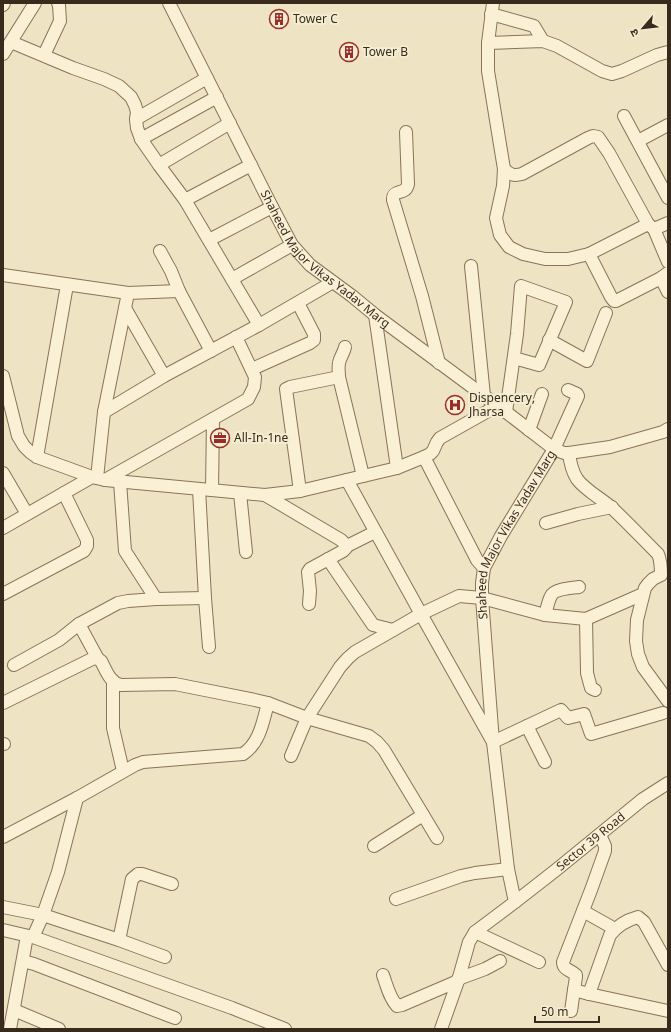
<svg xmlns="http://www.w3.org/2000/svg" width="671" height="1032" font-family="Georgia,'Noto Sans Devanagari',serif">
	<rect width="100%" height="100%" fill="#eee3c2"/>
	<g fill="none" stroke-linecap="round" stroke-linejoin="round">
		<defs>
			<g id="minor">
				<path id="s1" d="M169 3 272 207 292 245 310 265 352 296 375 315 506 412 554 449 564 453H569L610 447 663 432 668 429"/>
				<polyline points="493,3 488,43 488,71 504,169 503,186 496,218 500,235 509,247 523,254 545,259 568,259 589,254 648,224"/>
				<polyline points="3,5 4,3"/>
				<polyline points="491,14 534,26 543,41"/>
				<polyline points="11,42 73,68 104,79 119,86 131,97 135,105 137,112 136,119 137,128 141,139 159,165 185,200 259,325"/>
				<polyline points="488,43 543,41 557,46 602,71 612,74 622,71 657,55 668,52"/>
				<polyline points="3,54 35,3"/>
				<polyline points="44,55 60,21 59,5 58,3"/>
				<polyline points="624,116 668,198"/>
				<polyline points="136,119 207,78"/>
				<path d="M406 132 408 184C406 196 392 188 393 200L422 296 439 363"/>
				<polyline points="141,139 217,97"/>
				<polyline points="638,141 668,125"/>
				<polyline points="159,165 230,123"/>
				<path d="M504 169C510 175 514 176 522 174L588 138 593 136 598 137 609 153 648 224 654 229 668 262"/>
				<polyline points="185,200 251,165"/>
				<polyline points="654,229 668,223"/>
				<polyline points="209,240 272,207"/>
				<polyline points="160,251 171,271 179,291 211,351"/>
				<polyline points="589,254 611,297 614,301 616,301 661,278 668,273"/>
				<polyline points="471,266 484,396"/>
				<polyline points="3,275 128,293 179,291"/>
				<polyline points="661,278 668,292"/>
				<polyline points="232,279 292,245"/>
				<polyline points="125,308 164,376"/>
				<polyline points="375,315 397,468"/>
				<polyline points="549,340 587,361 606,313"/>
				<path d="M345 347C344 353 340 357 339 363 338 368 339 373 339 377L363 476"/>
				<polyline points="252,369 310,343 314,340 314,334 298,303"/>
				<polyline points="3,376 18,436 24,446 30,452 37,457 92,477 105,480 265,495 300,491 397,468 424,457 430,454 433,451 437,442 440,438 497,406"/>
				<polyline points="104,412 164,376 259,325 333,282"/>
				<polyline points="506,412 517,334 521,286 566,302 539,365 514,358"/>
				<polyline points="529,430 542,394"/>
				<path d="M569 453C570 462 572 471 577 479 586 491 601 498 612 508 628 523 643 539 658 554 661 561 661 568 661 575L653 579 648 584 645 588 637 620 636 641 638 654 643 667 668 701"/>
				<polyline points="37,457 67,285"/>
				<polyline points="424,457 477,560 484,568"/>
				<polyline points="3,473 27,514"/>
				<polyline points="97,478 104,412 128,293"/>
				<polyline points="105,480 248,399 254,387 255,377 236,337"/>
				<polyline points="347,480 421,614 493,742 561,710 568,718 584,714 591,734 663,713"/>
				<polyline points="120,482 125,551 156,599"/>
				<polyline points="199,489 205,598 209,647"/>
				<polyline points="212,490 213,419"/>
				<polyline points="300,491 286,389 290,387 339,377"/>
				<polyline points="240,493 246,552"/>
				<polyline points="265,495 341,540 345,544 346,548 343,551 310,569 308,572 310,591 309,604"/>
				<polyline points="546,523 578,514 612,507"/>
				<polyline points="3,528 92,477"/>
				<polyline points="345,547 375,532"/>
				<polyline points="328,559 373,625 393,630"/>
				<polyline points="3,594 84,551 87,546 87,540 64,493"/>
				<path d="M545 615C547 609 548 601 551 596 554 589 571 588 579 587"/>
				<polyline points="586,619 587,673 591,688 595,690"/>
				<polyline points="79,624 118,603 128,601 156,599 205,598"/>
				<polyline points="14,665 59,640 79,624 98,659"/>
				<polyline points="113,682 113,728 123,771"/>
				<path d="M3 703 94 658 98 659 101 661C106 670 110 683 121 685L175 684 255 700 268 703 307 718 369 736 377 742 384 750 437 838"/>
				<polyline points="527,726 545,762"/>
				<polyline points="3,744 4,744"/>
				<polyline points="291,756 307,718 340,667 348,658 355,652 421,614 459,596 482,598 545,615 586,619 643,594"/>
				<path d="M3 837 77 798 135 765 143 762 243 754C260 743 263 721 268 703"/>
				<polyline points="374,846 423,815"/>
				<polyline points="396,899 461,876 475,873 508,869"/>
				<path id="s2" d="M515 902 508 869 493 742 482 598V583L484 568 501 536 554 449 578 396 577 394 568 390"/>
				<polyline points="3,907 43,915 119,940 165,957"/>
				<polyline points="583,911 615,929"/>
				<polyline points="3,930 33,937 232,1008 285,1029"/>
				<polyline points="475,932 539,962"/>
				<polyline points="33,937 43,915 58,872 77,798"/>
				<polyline points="119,940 132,879 138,874 142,874 172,884"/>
				<polyline points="23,961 34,964 175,1018"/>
				<path d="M383 975C387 986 389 997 397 1006L402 1005 458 981"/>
				<polyline points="458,979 485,969 500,961"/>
				<path d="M574 990 576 977V975C571 970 563 970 563 962L591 890 605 851V846L600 835"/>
				<path d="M589 994 610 935C617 926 627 920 638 917L644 922 668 965"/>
				<polyline points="14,1010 59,1029"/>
				<polyline points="571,1011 574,990 589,994 668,1011"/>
				<polyline points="10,1029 27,936"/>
				<path id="s3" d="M441 1029 458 981 469 942 475 932 515 902 556 870 643 799 668 783"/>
			</g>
		</defs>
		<use href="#minor" stroke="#887459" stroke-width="14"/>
		<use href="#minor" stroke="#f9f0d6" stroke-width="12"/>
	</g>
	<defs>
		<symbol id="building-ring" viewBox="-11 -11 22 22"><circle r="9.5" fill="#f5edd2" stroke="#972e29" stroke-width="1.5"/><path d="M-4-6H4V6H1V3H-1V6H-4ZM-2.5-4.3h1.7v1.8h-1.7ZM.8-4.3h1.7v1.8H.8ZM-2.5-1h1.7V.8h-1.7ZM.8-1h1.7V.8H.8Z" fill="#972e29"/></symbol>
		<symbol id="hospital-ring" viewBox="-11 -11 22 22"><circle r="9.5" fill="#f5edd2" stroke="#972e29" stroke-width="1.5"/><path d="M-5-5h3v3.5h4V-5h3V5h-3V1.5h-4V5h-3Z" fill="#972e29"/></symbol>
		<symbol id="office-ring" viewBox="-11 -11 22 22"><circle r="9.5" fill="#f5edd2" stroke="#972e29" stroke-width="1.5"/><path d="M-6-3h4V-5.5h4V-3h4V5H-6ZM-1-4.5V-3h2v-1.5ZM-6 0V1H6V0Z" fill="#972e29"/></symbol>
	</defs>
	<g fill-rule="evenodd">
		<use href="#building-ring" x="268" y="8" width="22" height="22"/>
		<use href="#building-ring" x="338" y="41" width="22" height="22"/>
		<use href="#hospital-ring" x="444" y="394" width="22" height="22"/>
		<use href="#office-ring" x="209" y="427" width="22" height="22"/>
	</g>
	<g text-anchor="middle" stroke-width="4" stroke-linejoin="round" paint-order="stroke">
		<g font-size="12" fill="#382b1e" stroke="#f5edd2" text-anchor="start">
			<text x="293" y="23">Tower C</text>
			<text x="363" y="56">Tower B</text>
			<text x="469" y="402">Dispencery,<tspan x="469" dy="14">Jharsa</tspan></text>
			<text x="234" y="442">All-In-1ne</text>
		</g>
		<g font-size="12" fill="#382b1e" stroke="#f5edd2">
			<text dy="4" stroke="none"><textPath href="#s1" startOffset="304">Shaheed Major Vikas Yadav Marg</textPath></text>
			<text dy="4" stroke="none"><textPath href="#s2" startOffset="378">Shaheed Major Vikas Yadav Marg</textPath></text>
			<text dy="4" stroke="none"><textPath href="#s3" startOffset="250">Sector 39 Road</textPath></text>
		</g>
	</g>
	<rect width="671" height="1032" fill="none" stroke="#382b1e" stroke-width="8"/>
	<g transform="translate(643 28) rotate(242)" stroke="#f5edd2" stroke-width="3" paint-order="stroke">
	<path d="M0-3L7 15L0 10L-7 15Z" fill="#382b1e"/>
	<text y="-6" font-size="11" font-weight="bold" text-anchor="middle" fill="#382b1e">उ</text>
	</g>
	<path d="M535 1016v6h64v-6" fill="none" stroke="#382b1e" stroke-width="2"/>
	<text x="541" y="1016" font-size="12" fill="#382b1e" stroke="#f5edd2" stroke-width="3" paint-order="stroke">50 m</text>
</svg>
